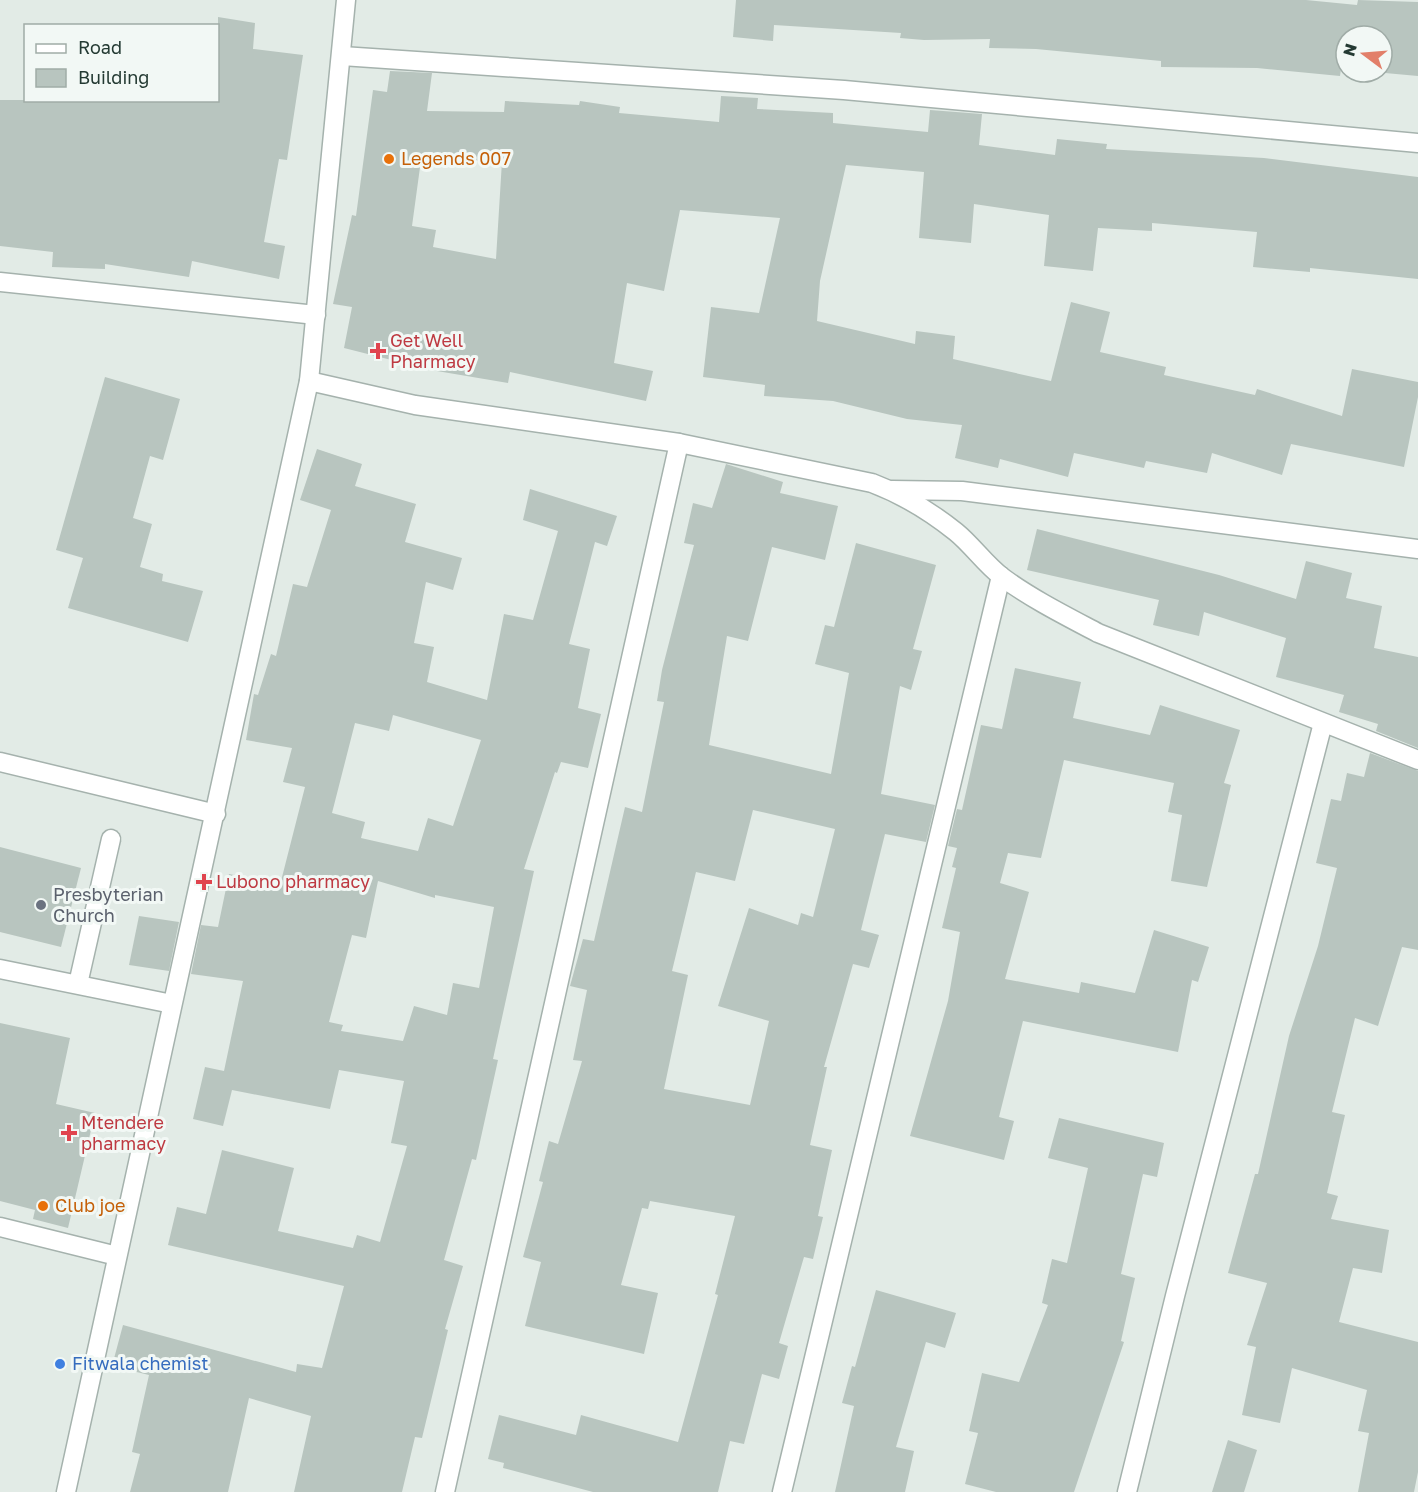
<svg xmlns="http://www.w3.org/2000/svg" width="1418" height="1492" font-family="'Golos Text',sans-serif">
	<rect width="100%" height="100%" fill="#e2ebe6"/>
	<g fill="#b8c5bf" fill-rule="evenodd">
		<polygon points="736,0 1306,0 1357,5 1358,0 1418,2 1418,76 1374,72 1382,72 1382,36 1346,36 1346,70 1341,69 1340,76 1257,68 1161,67 1161,61 1036,49 989,48 990,39 924,40 900,38 901,33 774,25 773,41 733,37"/>
		<polygon points="218,17 255,23 253,49 303,55 287,160 279,159 264,242 285,246 279,279 192,261 189,277 105,264 105,269 52,267 53,252 0,246 0,100 218,100"/>
		<path d="M390 71 432 73 427 111 504 112 505 101 579 105 580 101 620 107 619 113 719 122 721 96 758 98 757 109 833 113V123L928 132 930 110 982 114 979 145 1055 155 1057 139 1107 144 1106 149 1264 158 1418 177V279L1310 268V272L1253 267 1257 232 1152 223V231L1098 228 1093 271 1044 266 1049 215 974 204 971 243 919 238 924 172 846 165 820 281 817 321 915 344 916 331 955 336 953 359 1051 381 1071 302 1110 312 1100 352 1166 367 1164 375 1255 395 1257 389 1342 416 1352 369 1418 382V397L1404 467 1291 444 1282 475 1212 453 1207 473 1146 461 1144 468 1074 453 1068 477 1000 459 998 468 955 458 962 425 907 419 833 401 764 396 765 385 703 377 711 307 759 313 780 218 680 210 664 291 627 283 614 363 653 371 646 401 510 372 508 383 431 370 344 348 352 307 333 304 352 215 356 216 373 90 387 92ZM421 160 502 161 496 259 433 247 436 230 412 226Z"/>
		<polygon points="105,377 180,399 163,460 150,456 133,518 152,524 140,567 163,574 162,581 203,591 188,642 68,608 83,558 56,550"/>
		<path d="M317 449 362 464 355 486 416 504 405 542 462 558 453 590 426 582 414 643 434 647 427 682 487 700 504 614 533 620 558 531 523 520 530 489 617 516 607 546 595 542 569 644 590 649 578 708 601 714 588 768 561 762 557 773 555 772 524 869 534 871 493 1059 498 1060 476 1160 472 1159 444 1260 463 1266 445 1329 448 1330 422 1438 415 1437 402 1492H294L311 1416 249 1398 228 1492H130L140 1454 132 1452 149 1375 112 1366 123 1325 296 1372 297 1364 322 1368 344 1286 168 1245 177 1207 206 1214 222 1150 294 1168 278 1231 353 1248 357 1235 380 1242 407 1146 391 1143 404 1081 339 1070 330 1109 232 1090 223 1126 193 1119 205 1067 224 1071 243 981 191 974 201 925 218 927 229 874 280 885 305 787 283 782 292 748 246 740 254 694 258 695 271 654 276 656 293 584 307 587 331 510 300 500ZM393 715 481 740 453 826 428 818 418 851 361 838 365 822 332 813 355 723 389 731ZM378 881 435 898V895L494 907 479 988 453 983 447 1015 414 1006 403 1041 341 1031 343 1025 329 1022 352 935 366 938Z"/>
		<path d="M726 464 783 482 780 493 838 506 825 560 772 547 748 641 727 636 709 745 831 774 849 673 815 664 825 625 834 627 856 543 936 565 913 649 922 651 911 690 900 686 881 794 935 805 926 842 885 834 861 930 879 935 869 968 853 964 824 1067H827L810 1145 832 1150 818 1216 823 1217 813 1259 804 1257 779 1343 788 1346 779 1379 762 1374 744 1444 730 1441 718 1492H593L503 1468 504 1463 488 1459 499 1415 576 1435 581 1415 678 1442 718 1295 715 1294 735 1216 650 1201 648 1209 642 1208 621 1285 658 1293 644 1354 525 1326 541 1262 523 1257 543 1182 539 1181 549 1141 558 1144 582 1061 573 1060 587 990 570 986 583 939 594 941 625 807 642 812 664 702 657 701 662 670 694 545 684 543 693 503 712 508ZM753 810 835 829 813 917 801 913 798 925 749 908 718 1006 769 1021 750 1105 664 1089 688 975 672 971 696 872 735 881Z"/>
		<polygon points="1037,529 1219,575 1296,599 1306,561 1352,573 1346,598 1382,606 1374,648 1418,657 1418,748 1376,731 1378,724 1339,712 1344,695 1276,677 1286,638 1204,612 1199,636 1153,625 1159,600 1027,570"/>
		<polygon points="1015,668 1081,682 1073,718 1150,735 1160,705 1240,730 1224,783 1231,785 1207,887 1171,881 1182,815 1168,812 1174,783 1064,760 1041,858 1008,853 1000,883 1029,892 1005,979 1079,993 1081,982 1135,993 1154,930 1209,947 1198,982 1192,980 1178,1052 1023,1021 999,1117 1014,1121 1004,1160 910,1136 948,1001 960,932 942,928 956,868 952,867 957,848 948,846 957,809 962,810 981,725 1002,729"/>
		<polygon points="1370,753 1418,771 1418,950 1402,947 1378,1026 1355,1018 1332,1112 1345,1115 1327,1193 1338,1196 1331,1219 1389,1230 1382,1273 1353,1268 1339,1322 1418,1342 1418,1472 1414,1492 1358,1492 1369,1433 1358,1431 1367,1390 1292,1368 1280,1423 1242,1415 1256,1347 1247,1345 1267,1283 1228,1273 1255,1174 1258,1174 1289,1036 1318,946 1337,868 1316,863 1331,799 1341,801 1347,773 1364,777"/>
		<polygon points="0,847 81,868 61,947 0,932"/>
		<polygon points="139,916 179,922 169,971 129,965"/>
		<polygon points="0,1023 70,1038 56,1104 95,1113 68,1228 33,1219 35,1210 0,1201"/>
		<polygon points="1059,1118 1164,1143 1157,1177 1143,1174 1121,1274 1135,1278 1121,1341 1124,1342 1074,1492 996,1492 965,1484 978,1433 969,1431 982,1373 1019,1382 1048,1305 1042,1303 1052,1259 1067,1263 1088,1168 1048,1158"/>
		<polygon points="876,1290 956,1313 945,1348 926,1342 896,1447 914,1451 905,1492 835,1492 854,1406 842,1403 852,1366 855,1367"/>
		<polygon points="1228,1440 1257,1450 1244,1492 1212,1492"/>
	</g>
	<g fill="none" stroke-linecap="round" stroke-linejoin="round">
		<defs>
			<g id="lane">
				<polyline points="0,762 216,814"/>
				<polyline points="0,969 172,1004"/>
				<polyline points="78,984 111,839"/>
				<polyline points="0,1227 117,1256"/>
			</g>
			<g id="street">
				<polyline points="342,56 844,90 1418,143"/>
				<polyline points="0,282 316,315"/>
				<path d="M309 381 415 405 679 443 872 483C901 494 931 512 956 532 972 545 985 564 1002 577 1032 599 1066 616 1098 633L1418 760"/>
				<polyline points="892,490 962,491 1418,549"/>
				<polyline points="66,1492 309,381 346,0"/>
				<polyline points="445,1492 679,443"/>
				<polyline points="782,1492 1001,576"/>
				<polyline points="1127,1492 1175,1296 1323,723"/>
			</g>
		</defs>
		<use href="#lane" stroke="#a5b2ad" stroke-width="21"/>
		<use href="#street" stroke="#a5b2ad" stroke-width="21"/>
		<use href="#lane" stroke="#fff" stroke-width="18"/>
		<use href="#street" stroke="#fff" stroke-width="18"/>
	</g>
	<g fill="#e8710a" stroke="#f2f8f5" stroke-width="2">
		<circle cx="389" cy="159" r="6"/>
		<circle cx="43" cy="1206" r="6"/>
	</g>
	<g fill="#e0444e" stroke="#f2f8f5" stroke-width="2">
		<path d="M375 342h6v6h6v6h-6v6h-6v-6h-6v-6h6z"/>
		<path d="M201 873h6v6h6v6h-6v6h-6v-6h-6v-6h6z"/>
		<path d="M66 1124h6v6h6v6h-6v6h-6v-6h-6v-6h6z"/>
	</g>
	<circle fill="#6b7280" stroke="#f2f8f5" stroke-width="2" cx="41" cy="905" r="6"/>
	<circle fill="#3f7fe0" stroke="#f2f8f5" stroke-width="2" cx="60" cy="1364" r="6"/>
	<g text-anchor="middle" stroke-width="6" stroke-linejoin="round" paint-order="stroke">
		<g font-size="18" fill="#c56008" stroke="#f2f8f5" text-anchor="start">
			<text x="401" y="165">Legends 007</text>
			<text x="55" y="1212">Club joe</text>
		</g>
		<g font-size="18" fill="#be3a42" stroke="#f2f8f5" text-anchor="start">
			<text x="390" y="347">Get Well<tspan x="390" dy="21">Pharmacy</tspan></text>
			<text x="216" y="888">Lubono pharmacy</text>
			<text x="81" y="1129">Mtendere<tspan x="81" dy="21">pharmacy</tspan></text>
		</g>
		<g font-size="18" fill="#5b616d" stroke="#f2f8f5" text-anchor="start">
			<text x="53" y="901">Presbyterian<tspan x="53" dy="21">Church</tspan></text>
		</g>
		<g font-size="18" fill="#366cbe" stroke="#f2f8f5" text-anchor="start">
			<text x="72" y="1370">Fitwala chemist</text>
		</g>
	</g>
	<rect x="24" y="24" width="195" height="78" fill="#f2f8f5" stroke="#a0aca7" stroke-width="1.5"/>
	<rect x="36" y="44" width="30" height="9" fill="#ffffff" stroke="#a0aca7" stroke-width="1.5"/>
	<text x="78" y="54" font-size="18" fill="#243a33">Road</text>
	<rect x="36" y="69" width="30" height="18" fill="#b8c5bf" stroke="#a0aca7" stroke-width="1.5"/>
	<text x="78" y="84" font-size="18" fill="#243a33">Building</text>
	<g transform="translate(1364 54) rotate(286)"><circle r="28" fill="#f2f8f5" stroke="#a0aca7" stroke-width="1.5"/>
	<path d="M0-4.5L10 22L0 15L-10 22Z" fill="#e27f69"/>
	<text y="-9" font-size="16" font-weight="bold" text-anchor="middle" fill="#243a33">N</text>
	</g>
</svg>
